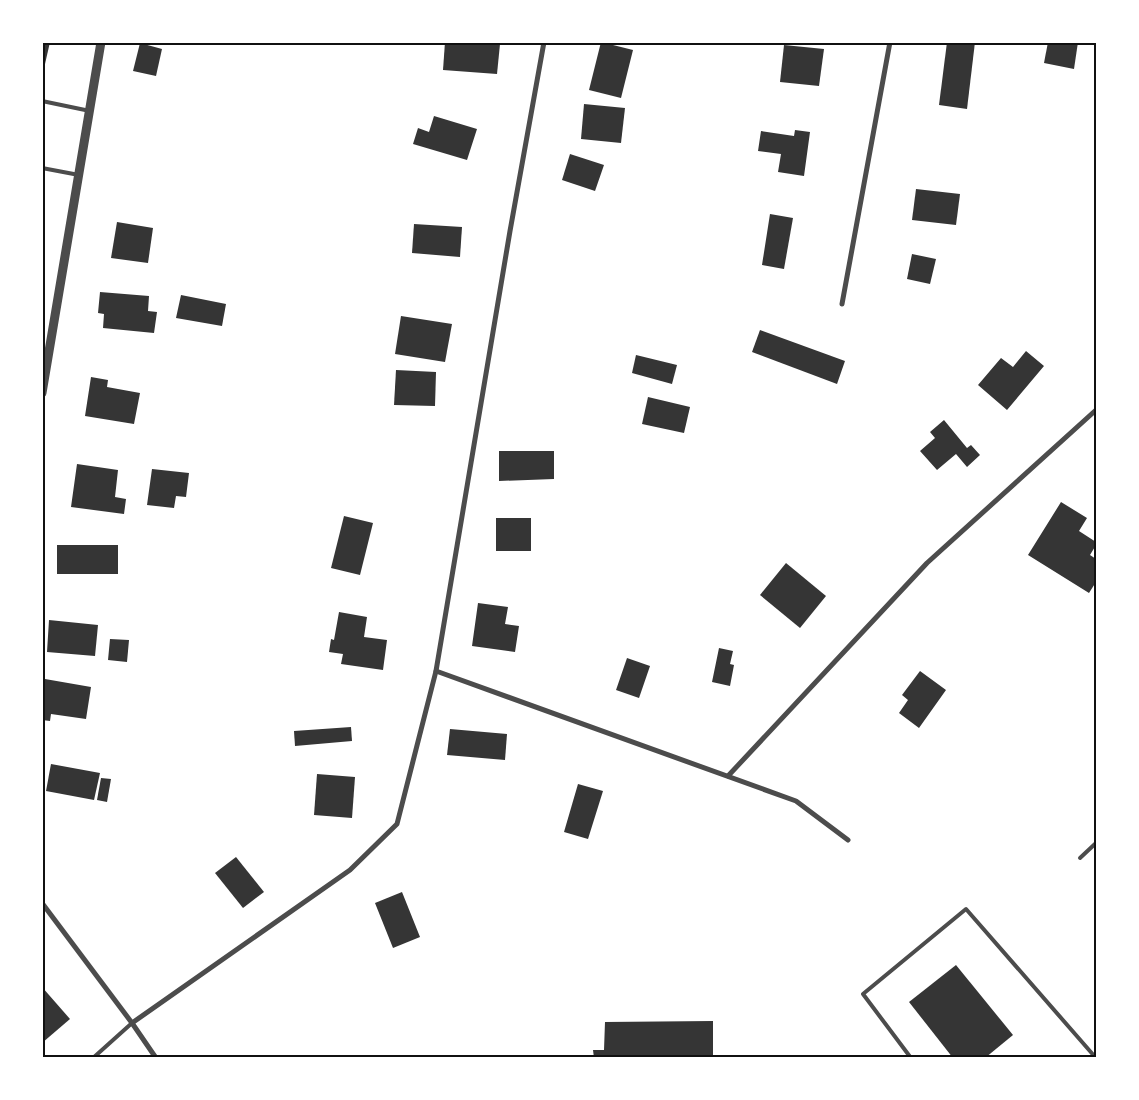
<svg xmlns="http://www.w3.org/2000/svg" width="1139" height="1100" font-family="'Alegreya Sans',sans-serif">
	<rect width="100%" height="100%" fill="#fff"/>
	<g fill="#353535">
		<polygon points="42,42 50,42 45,64 42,63"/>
		<polygon points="445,42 500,44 497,74 443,70"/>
		<polygon points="601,42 633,50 621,98 589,90"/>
		<polygon points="947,42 975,42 967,109 939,105"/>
		<polygon points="1048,42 1078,42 1074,69 1044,63"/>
		<polygon points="140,43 162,49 156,76 133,71"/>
		<polygon points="784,45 824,49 819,86 780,82"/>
		<polygon points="584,104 625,108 621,143 581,139"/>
		<polygon points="434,116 477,129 467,160 413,144 418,128 429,132"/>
		<polygon points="795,130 810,132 804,176 778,172 781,154 758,151 761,131 794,136"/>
		<polygon points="570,154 604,165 595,191 562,180"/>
		<polygon points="916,189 960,194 956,225 912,220"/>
		<polygon points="770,214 793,218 784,269 762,265"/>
		<polygon points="117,222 153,228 148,263 111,258"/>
		<polygon points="414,224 462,227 460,257 412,253"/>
		<polygon points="912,254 936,259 930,284 907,279"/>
		<polygon points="100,292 149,296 148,311 157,312 154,333 103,328 104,314 98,313"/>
		<polygon points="181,295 226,304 222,326 176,318"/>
		<polygon points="401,316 452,324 445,362 395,354"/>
		<polygon points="760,330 845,361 837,384 752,352"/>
		<polygon points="1026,351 1044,366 1007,410 978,385 1001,358 1013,367"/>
		<polygon points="636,355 677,365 672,384 632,373"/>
		<polygon points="396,370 436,372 435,406 394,405"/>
		<polygon points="91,377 108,380 107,387 140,393 134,424 85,416"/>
		<polygon points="648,397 690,407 684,433 642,424"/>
		<polygon points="944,420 967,448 971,445 980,455 967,467 956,454 937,470 920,451 935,438 930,432"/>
		<polygon points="499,451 554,451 554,479 499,481"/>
		<polygon points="77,464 118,470 115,497 126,499 124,514 71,507"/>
		<polygon points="152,469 189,473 186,497 176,496 174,508 147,505"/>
		<polygon points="1061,502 1087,518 1079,531 1096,542 1096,545 1090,555 1096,559 1096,582 1089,593 1028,555"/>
		<polygon points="344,516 373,523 360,575 331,568"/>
		<rect x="496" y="518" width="35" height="33"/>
		<rect x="57" y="545" width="61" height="29"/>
		<polygon points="786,563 826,596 800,628 760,595"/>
		<polygon points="478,603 508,607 505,624 519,626 515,652 472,646"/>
		<polygon points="339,612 367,617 364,637 387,640 383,670 341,664 343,654 329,652 331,639 334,640"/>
		<polygon points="49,620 98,625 95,656 47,652"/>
		<polygon points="110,639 129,640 127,662 108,660"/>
		<polygon points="719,648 733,651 730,664 734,665 730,686 712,682"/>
		<polygon points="627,658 650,666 639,698 616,690"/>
		<polygon points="920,671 946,690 919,728 899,713 908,700 902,695"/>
		<polygon points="45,679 91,687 86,719 51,714 50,721 42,720 42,693"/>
		<polygon points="351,727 352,741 295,746 294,731"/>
		<polygon points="450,729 507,734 505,760 447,755"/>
		<polygon points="51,764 100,773 94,800 46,791"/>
		<polygon points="317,774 355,777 352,818 314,815"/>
		<polygon points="101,778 111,779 107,802 97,800"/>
		<polygon points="578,784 603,791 588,839 564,832"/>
		<polygon points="236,857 264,892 243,908 215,873"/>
		<polygon points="402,892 420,937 393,948 375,903"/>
		<polygon points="956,965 1013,1035 985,1058 953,1058 909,1002"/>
		<polygon points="42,987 70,1019 42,1043"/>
		<polygon points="713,1021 713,1058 594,1058 593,1050 604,1050 605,1022"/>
	</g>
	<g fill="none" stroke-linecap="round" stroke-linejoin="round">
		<g stroke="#4c4c4c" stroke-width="4">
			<polyline points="42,101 90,111"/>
			<polyline points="42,168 79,175"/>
			<polyline points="1080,858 1096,843"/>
			<polyline points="93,1058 132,1023"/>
			<polyline points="911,1058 863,994 966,909 1096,1058"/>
		</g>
		<g stroke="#4c4c4c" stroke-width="5">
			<polyline points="842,304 890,42"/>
			<polyline points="436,671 796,801 848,840"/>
			<polyline points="728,776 927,563 1096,410"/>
			<polyline points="42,903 132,1023 156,1058"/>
			<polyline points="132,1023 350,870 397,824 436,671 510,231 544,42"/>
		</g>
		<polyline stroke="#4c4c4c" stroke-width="9" points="42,393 101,42"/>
	</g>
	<rect width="1139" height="1100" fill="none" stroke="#ffffff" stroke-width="88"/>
	<rect x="44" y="44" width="1051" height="1012" fill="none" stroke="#111" stroke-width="2"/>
</svg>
